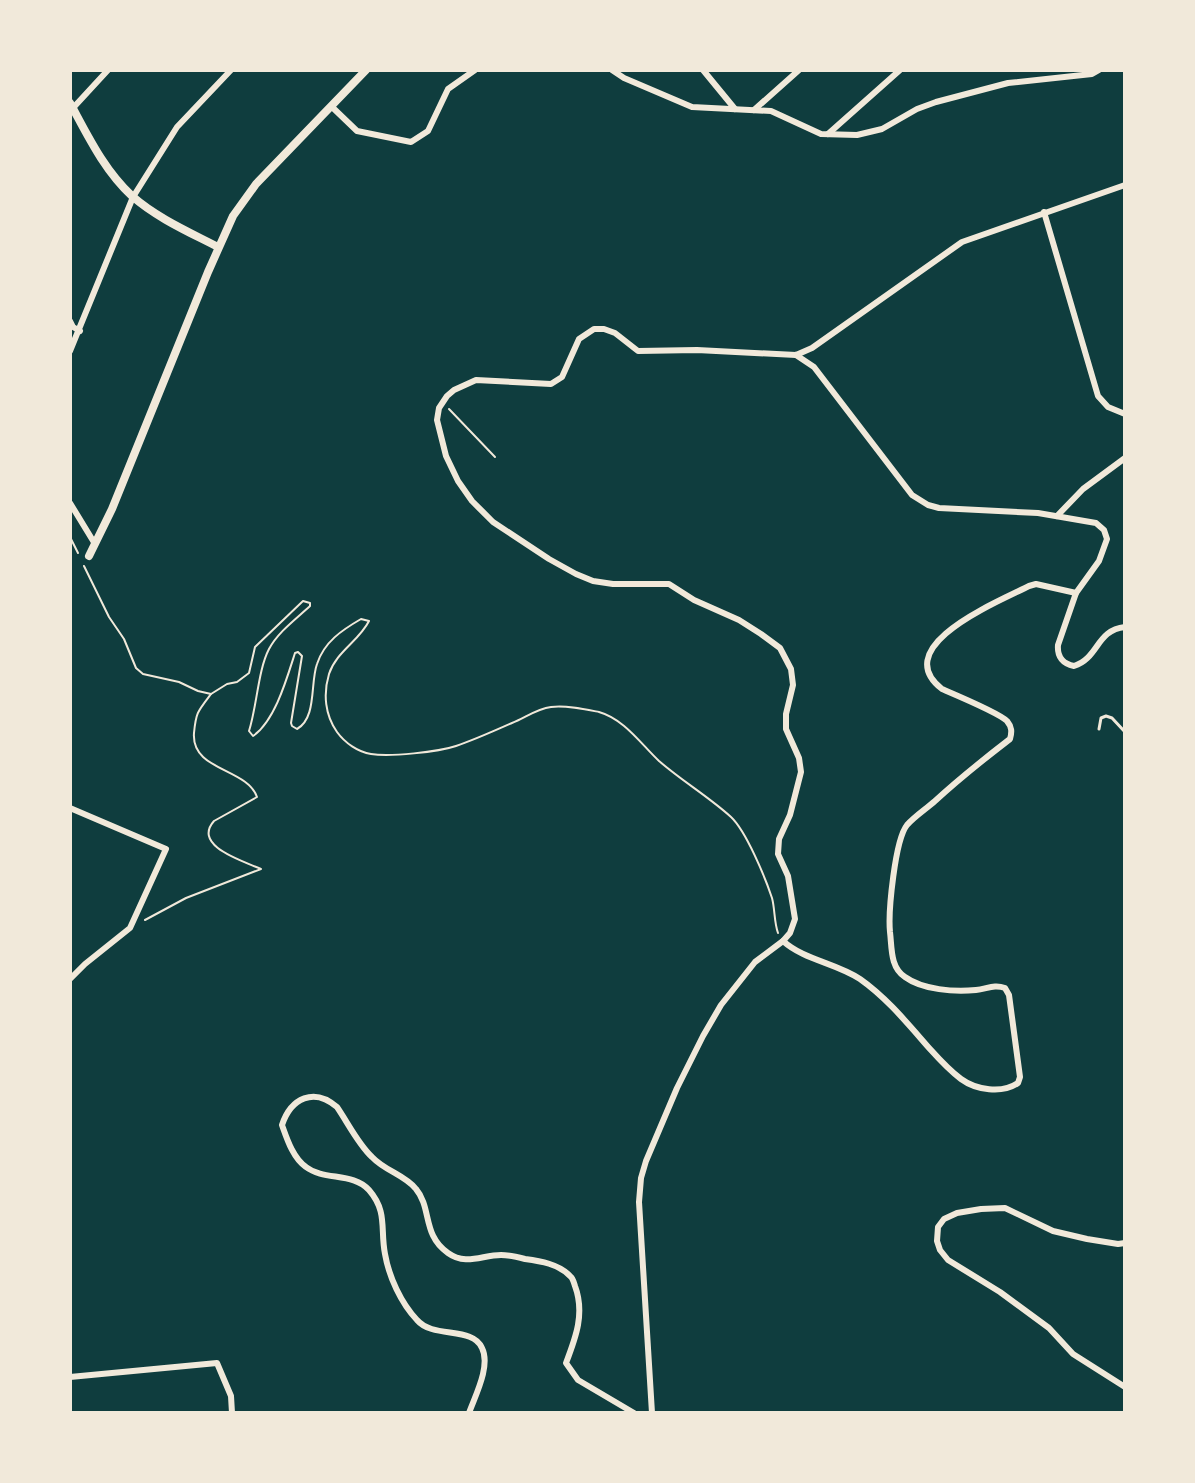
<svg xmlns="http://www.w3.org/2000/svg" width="1195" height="1483" font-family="'Titillium Web',sans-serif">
	<rect width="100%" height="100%" fill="#0f3d3e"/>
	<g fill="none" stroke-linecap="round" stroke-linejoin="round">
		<g stroke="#f1e9da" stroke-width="2">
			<polyline points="449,409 495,457"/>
			<polyline points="70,537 78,553"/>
			<path d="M84 566 109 617 124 639 136 668 143 674 179 682 198 691 211 694 227 684 237 682 249 673 255 647 303 601 310 603V606C296 619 278 632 269 649 258 670 257 706 249 731L253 736C275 721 287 678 295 653L298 652 302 656 291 723 292 726 297 729C317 718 310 683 317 664 324 642 342 630 361 619L369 621C359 641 336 652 329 674 323 694 325 715 337 732 345 743 358 752 371 754 390 757 438 752 456 746 474 740 494 731 512 723 525 718 536 709 551 707 566 705 584 709 599 712 624 719 641 744 659 761 682 781 709 797 731 817 746 831 765 877 772 898 775 909 774 922 778 933"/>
			<path d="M145 920 186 898 261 869C243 861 192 846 214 821L257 797C247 768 191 771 194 733 196 712 198 711 211 694"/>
		</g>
		<polyline stroke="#f1e9da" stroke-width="3" points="1099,729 1101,718 1106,716 1112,718 1125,732"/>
		<g stroke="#f1e9da" stroke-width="6">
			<polyline points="612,70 624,78 692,107 771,111 821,134 857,135 882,129 917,109 936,102 1008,83 1092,74 1099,70"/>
			<polyline points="703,70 735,109"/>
			<polyline points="331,106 357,131 411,142 428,131 448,89 475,70"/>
			<polyline points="73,108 108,70"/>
			<polyline points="754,110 799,70"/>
			<polyline points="828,134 900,70"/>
			<polyline points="1044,212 1098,396 1108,407 1125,414"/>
			<polyline points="70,321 73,327 80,331"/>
			<polyline points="70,351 133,197 177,127 231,70"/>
			<path d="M796 355 814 367 912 495 928 505 939 508 1038 513 1096 523 1104 530 1107 539 1099 561 1076 593 1058 645C1057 657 1063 664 1074 666 1099 658 1096 630 1125 627"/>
			<polyline points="70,503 95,544"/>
			<polyline points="1057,516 1083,489 1125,458"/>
			<polyline points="70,808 166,849 130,928 85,964 70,979"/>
			<path d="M783 941C804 960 836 963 860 979 887 998 908 1024 930 1049 939 1059 949 1070 961 1079 976 1090 1002 1094 1018 1083L1020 1077 1009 995 1005 988C994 984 987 989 976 990 954 992 923 990 905 977 890 967 892 948 890 932 888 912 895 840 907 825 915 816 926 809 935 801 959 779 984 759 1010 739 1012 732 1012 727 1007 721 999 713 956 695 942 689 887 646 1000 601 1029 586L1036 584 1076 593"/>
			<polyline points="1125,1243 1118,1244 1087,1239 1053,1231 1005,1208 981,1209 957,1213 944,1219 938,1227 937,1241 940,1250 948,1260 1000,1292 1049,1328 1073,1354 1125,1387"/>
			<polyline points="70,1377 217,1363 231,1396 232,1413"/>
			<path d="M469 1413C475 1396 491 1366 482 1348 473 1326 433 1339 417 1320 401 1303 389 1277 385 1254 380 1229 388 1212 369 1190 353 1172 324 1181 306 1167 293 1158 287 1139 282 1125 291 1098 314 1087 337 1107 348 1123 358 1144 372 1157 385 1171 405 1175 416 1189 432 1208 422 1235 448 1253 466 1266 482 1255 501 1255 509 1255 517 1257 525 1259 540 1261 559 1264 570 1276 573 1278 574 1283 575 1286 585 1313 576 1337 566 1363L578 1380 634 1413"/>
			<polyline points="652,1413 639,1202 641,1178 646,1161 677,1088 703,1036 721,1005 755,962 783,941 790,933 795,919 788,876 778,854 779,839 790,815 801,772 799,758 786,729 786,714 793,685 791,669 780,648 761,634 739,620 694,600 669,584 613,584 593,581 576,574 549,559 493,522 472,501 458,481 446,456 437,420 439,408 447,396 454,390 476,380 551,384 562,377 579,339 594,329 604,329 615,333 638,351 697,350 796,355 812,348 962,242 1125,185"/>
		</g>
		<g stroke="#f1e9da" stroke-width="8">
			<path d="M70 103C88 136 104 170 132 196 157 218 189 232 218 247"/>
			<polyline points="89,556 112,509 208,272 233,216 256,184 366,70"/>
		</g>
	</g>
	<rect width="1195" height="1483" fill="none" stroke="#f1e9da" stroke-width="144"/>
</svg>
